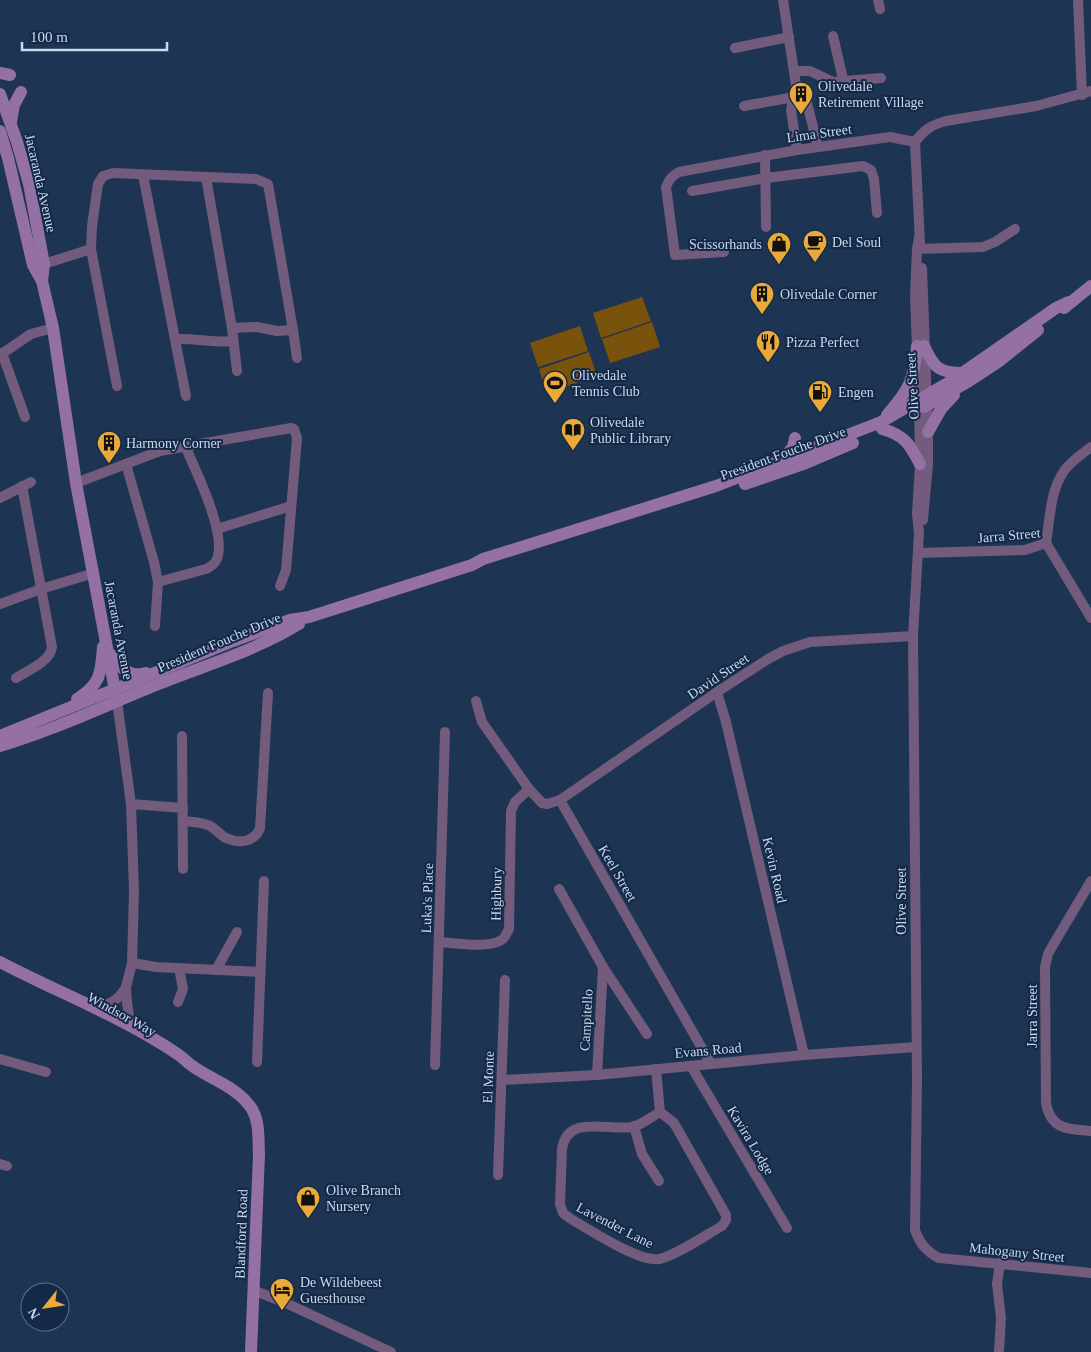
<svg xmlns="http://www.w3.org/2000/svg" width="1091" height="1352" font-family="Georgia,serif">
	<rect width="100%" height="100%" fill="#1d3452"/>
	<g fill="#79530c">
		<polygon points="642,297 651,321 601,338 593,313"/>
		<polygon points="652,322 660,347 610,363 602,339"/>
		<polygon points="580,326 588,351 538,367 530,343"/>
		<polygon points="589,352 597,376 547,393 539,369"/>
	</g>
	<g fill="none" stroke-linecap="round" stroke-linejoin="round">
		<g stroke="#725b7c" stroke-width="10">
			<polyline points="783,0 796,85 791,110 797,150"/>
			<polyline points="878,0 880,9"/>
			<polyline points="1078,0 1082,95"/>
			<polyline points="833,36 844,83"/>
			<polyline points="735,48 789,37"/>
			<polyline points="795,71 810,71 833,82 881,78"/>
			<polyline points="796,85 807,103 818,147"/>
			<polyline points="744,106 800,96"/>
			<polyline points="915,142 920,243"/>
			<polyline points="765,155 766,227"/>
			<polyline points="143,175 186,396"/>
			<polyline points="206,177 232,328 237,371"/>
			<polyline points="692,191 766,178 863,166 871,170 874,179 877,213"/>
			<path d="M919 237 917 249 915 296 919 401 920 464 917 514 919 533 913 636 917 1080 915 1230C920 1244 926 1251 939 1258L1091 1273"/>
			<polyline points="917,249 983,247 995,242 1015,229"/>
			<path d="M724 252 675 255 666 187C669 179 672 176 679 172L797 150 890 137 915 142C924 130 931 125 946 121L1036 106 1091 91"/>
			<polyline points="44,264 91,249"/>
			<polyline points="922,268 928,432 928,464 923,520"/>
			<polyline points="232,328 257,327 277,331 293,330"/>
			<path d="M175 339C195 338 214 343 233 341"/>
			<polyline points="2,353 25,417"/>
			<polyline points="0,355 31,334 53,328"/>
			<polyline points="117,386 91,249 92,226 98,184 103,176 113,173 256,179 268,184 293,330 297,358"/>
			<polyline points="126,464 154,562 158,582 155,626"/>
			<polyline points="76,483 160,451 291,428 294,429 297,438 286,570 280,586"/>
			<polyline points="0,498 31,482"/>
			<polyline points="217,529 291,506"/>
			<path d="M1046 543C1050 519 1050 491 1064 471 1071 461 1082 454 1091 447"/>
			<polyline points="1046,543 1091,618"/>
			<polyline points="918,553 1025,550 1046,543"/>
			<path d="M158 582 206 569C210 567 215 564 217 559 227 534 196 471 185 446"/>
			<polyline points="0,604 41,589 94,573"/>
			<path d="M16 678C28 670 50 662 52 647L22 486"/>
			<polyline points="717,692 726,722 804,1055"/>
			<polyline points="117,701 131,804 134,891 132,963 126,987 127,1002 129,1017 135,1029"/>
			<polyline points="476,701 482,722 529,789 542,803 547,804 560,800 717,692 768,659 783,651 810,642 913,636"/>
			<polyline points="182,736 183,869"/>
			<polyline points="560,800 711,1064"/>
			<polyline points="131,804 183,808"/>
			<path d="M183 821C192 822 202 822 210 826 216 829 220 835 226 838 239 844 255 842 260 828L268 693"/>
			<path d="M1091 881 1053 945 1048 954 1045 967 1046 1103C1051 1130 1068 1129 1091 1131"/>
			<polyline points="559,889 603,967 647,1034"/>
			<path d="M439 942C455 943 491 949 503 939 506 936 507 932 509 929L511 811 515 802 529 789"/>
			<polyline points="132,963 156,967 260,972"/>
			<polyline points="216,970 237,932"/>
			<polyline points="178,1002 183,989 179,968"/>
			<path d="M96 1009C110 1004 119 1000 126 987"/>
			<polyline points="0,1059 46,1072"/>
			<polyline points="257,1062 264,881"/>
			<polyline points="435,1065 445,732"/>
			<polyline points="691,1066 787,1228"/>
			<polyline points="656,1069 660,1112"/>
			<polyline points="597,1075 603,967"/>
			<polyline points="502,1080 597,1075 804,1055 916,1047"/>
			<path d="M660 1112 674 1123 726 1215V1220L722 1226C706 1235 675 1256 659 1259 640 1263 590 1230 571 1219L563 1213 560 1204 562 1149C567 1114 608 1131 632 1127 642 1125 651 1117 660 1112Z"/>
			<polyline points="634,1126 642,1154 659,1181"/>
			<polyline points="0,1164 7,1166"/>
			<polyline points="498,1175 505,980"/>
			<polyline points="253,1290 288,1304 391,1352"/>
			<polyline points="999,1352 1001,1318 997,1284 1000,1263"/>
		</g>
		<g stroke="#9570a4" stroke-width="12">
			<polyline points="0,73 10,75"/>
			<polyline points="0,94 17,142 29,184 44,264 42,281 53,328 76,483 117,701"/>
			<polyline points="11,122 14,105 21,92"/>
			<polyline points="0,131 8,158 33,265 42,281"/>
			<polyline points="1064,308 1091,286"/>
			<path d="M924 346C934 368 939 373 963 373"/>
			<polyline points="924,407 969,381 998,362 1038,330"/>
			<path d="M887 415C910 389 914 380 917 346"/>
			<path d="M882 429C905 435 910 445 920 464"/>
			<polyline points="928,432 941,409 954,395"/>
			<polyline points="782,461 793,447 795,438"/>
			<polyline points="745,484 806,463 853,443"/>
			<path d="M110 654C120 667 128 678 146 673"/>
			<path d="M77 699C101 684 101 673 103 647"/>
			<polyline points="0,736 233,641 290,620 309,617 472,565 483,559 716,486 881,422 948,383 1056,308 1069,302"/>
			<path d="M0 746C54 730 104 706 156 685 203 666 255 651 299 624"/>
			<path d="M0 962C59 993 123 1017 179 1055 183 1058 187 1062 191 1065 211 1080 237 1086 252 1109 260 1123 258 1139 259 1154L251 1352"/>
		</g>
	</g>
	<defs>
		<symbol id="building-pin" viewBox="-11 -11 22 30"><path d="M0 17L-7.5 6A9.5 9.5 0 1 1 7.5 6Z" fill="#eba93a" stroke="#132947"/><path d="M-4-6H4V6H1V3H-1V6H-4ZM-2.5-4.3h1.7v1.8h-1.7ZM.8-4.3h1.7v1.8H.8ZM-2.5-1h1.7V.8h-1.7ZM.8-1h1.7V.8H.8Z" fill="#111"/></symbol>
		<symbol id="cafe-pin" viewBox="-11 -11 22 30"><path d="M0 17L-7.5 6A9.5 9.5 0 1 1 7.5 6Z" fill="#eba93a" stroke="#132947"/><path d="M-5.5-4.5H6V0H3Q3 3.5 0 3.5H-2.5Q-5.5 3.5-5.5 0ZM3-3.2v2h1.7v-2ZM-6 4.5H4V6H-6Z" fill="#111"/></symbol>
		<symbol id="shop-pin" viewBox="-11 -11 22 30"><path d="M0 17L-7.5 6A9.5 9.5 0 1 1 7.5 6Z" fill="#eba93a" stroke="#132947"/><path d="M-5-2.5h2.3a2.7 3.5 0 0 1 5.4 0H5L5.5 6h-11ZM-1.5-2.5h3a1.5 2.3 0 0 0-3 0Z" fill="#111"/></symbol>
		<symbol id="restaurant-pin" viewBox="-11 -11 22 30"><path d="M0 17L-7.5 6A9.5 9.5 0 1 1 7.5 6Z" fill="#eba93a" stroke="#132947"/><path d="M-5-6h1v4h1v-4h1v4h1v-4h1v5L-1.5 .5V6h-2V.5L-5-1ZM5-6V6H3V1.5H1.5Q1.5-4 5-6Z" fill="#111"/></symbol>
		<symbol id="stadium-pin" viewBox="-11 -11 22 30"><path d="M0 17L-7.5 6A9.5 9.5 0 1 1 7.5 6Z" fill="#eba93a" stroke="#132947"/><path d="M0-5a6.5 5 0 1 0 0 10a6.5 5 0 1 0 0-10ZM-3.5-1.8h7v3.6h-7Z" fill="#111"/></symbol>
		<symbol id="fuel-pin" viewBox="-11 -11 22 30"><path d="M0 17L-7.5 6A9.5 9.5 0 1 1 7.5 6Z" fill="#eba93a" stroke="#132947"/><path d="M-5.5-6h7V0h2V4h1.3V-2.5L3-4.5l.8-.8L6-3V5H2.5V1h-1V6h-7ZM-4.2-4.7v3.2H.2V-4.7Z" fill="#111"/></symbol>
		<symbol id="library-pin" viewBox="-11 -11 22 30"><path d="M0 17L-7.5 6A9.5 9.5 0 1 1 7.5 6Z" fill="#eba93a" stroke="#132947"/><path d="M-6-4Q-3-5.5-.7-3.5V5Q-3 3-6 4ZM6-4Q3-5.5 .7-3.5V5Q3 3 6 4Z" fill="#111"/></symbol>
		<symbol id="hotel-pin" viewBox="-11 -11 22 30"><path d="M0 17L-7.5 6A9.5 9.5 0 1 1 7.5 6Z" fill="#eba93a" stroke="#132947"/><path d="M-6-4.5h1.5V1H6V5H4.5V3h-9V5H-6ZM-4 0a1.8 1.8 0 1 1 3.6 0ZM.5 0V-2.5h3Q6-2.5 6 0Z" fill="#111"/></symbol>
	</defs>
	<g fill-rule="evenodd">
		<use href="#building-pin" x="787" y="80" width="28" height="38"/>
		<use href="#cafe-pin" x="801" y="228" width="28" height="38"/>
		<use href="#shop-pin" x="765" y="230" width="28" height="38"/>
		<use href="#building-pin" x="748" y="280" width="28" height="38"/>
		<use href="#restaurant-pin" x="754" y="328" width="28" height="38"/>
		<use href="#stadium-pin" x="541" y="369" width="28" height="38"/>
		<use href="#fuel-pin" x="806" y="378" width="28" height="38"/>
		<use href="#library-pin" x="559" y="416" width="28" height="38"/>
		<use href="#building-pin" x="95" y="429" width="28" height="38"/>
		<use href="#shop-pin" x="294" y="1184" width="28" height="38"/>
		<use href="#hotel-pin" x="268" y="1276" width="28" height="38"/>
	</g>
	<g text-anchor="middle" stroke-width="4" stroke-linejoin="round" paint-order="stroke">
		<g font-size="14" fill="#cbd9ec" stroke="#132947" text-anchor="start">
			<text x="818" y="91">Olivedale<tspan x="818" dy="16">Retirement Village</tspan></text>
			<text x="832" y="247">Del Soul</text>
			<text x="762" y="249" text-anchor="end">Scissorhands</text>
			<text x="780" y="299">Olivedale Corner</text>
			<text x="786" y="347">Pizza Perfect</text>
			<text x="572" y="380">Olivedale<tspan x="572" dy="16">Tennis Club</tspan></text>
			<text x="838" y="397">Engen</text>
			<text x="590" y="427">Olivedale<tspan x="590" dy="16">Public Library</tspan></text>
			<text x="126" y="448">Harmony Corner</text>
			<text x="326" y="1195">Olive Branch<tspan x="326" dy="16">Nursery</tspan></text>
			<text x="300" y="1287">De Wildebeest<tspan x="300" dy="16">Guesthouse</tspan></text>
		</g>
		<g font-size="14" fill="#cbd9ec" stroke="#132947">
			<text transform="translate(819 133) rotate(-8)" y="5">Lima Street</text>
			<text transform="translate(41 183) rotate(77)" y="5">Jacaranda Avenue</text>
			<text transform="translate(912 386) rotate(-93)" y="5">Olive Street</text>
			<text transform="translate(783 453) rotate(-20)" y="5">President Fouche Drive</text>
			<text transform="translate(1009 535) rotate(-5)" y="5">Jarra Street</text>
			<text transform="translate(119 630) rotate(79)" y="5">Jacaranda Avenue</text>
			<text transform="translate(219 642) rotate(-23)" y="5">President Fouche Drive</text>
			<text transform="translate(718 676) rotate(-34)" y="5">David Street</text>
			<text transform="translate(775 870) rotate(77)" y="5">Kevin Road</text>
			<text transform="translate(618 873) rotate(60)" y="5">Keel Street</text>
			<text transform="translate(496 894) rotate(-89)" y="5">Highbury</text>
			<text transform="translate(427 898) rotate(-88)" y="5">Luka's Place</text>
			<text transform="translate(901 901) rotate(-90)" y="5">Olive Street</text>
			<text transform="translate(122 1014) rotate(29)" y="5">Windsor Way</text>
			<text transform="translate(1032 1016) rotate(-90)" y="5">Jarra Street</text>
			<text transform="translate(586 1020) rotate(-87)" y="5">Campitello</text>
			<text transform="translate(708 1050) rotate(-5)" y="5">Evans Road</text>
			<text transform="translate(488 1077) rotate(-88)" y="5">El Monte</text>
			<text transform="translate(751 1140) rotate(59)" y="5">Kavira Lodge</text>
			<text transform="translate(615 1225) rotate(27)" y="5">Lavender Lane</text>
			<text transform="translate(241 1234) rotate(-88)" y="5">Blandford Road</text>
			<text transform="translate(1017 1252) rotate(6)" y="5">Mahogany Street</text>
		</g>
	</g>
	<g transform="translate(45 1307) rotate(240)"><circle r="24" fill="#132947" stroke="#5d6f89"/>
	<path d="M0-4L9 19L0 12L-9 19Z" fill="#eba93a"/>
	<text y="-8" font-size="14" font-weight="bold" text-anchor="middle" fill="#cbd9ec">N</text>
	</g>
	<path d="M22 42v8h145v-8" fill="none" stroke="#cbd9ec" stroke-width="2.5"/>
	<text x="30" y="42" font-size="15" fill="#cbd9ec" stroke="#132947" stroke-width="4" paint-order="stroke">100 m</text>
</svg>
